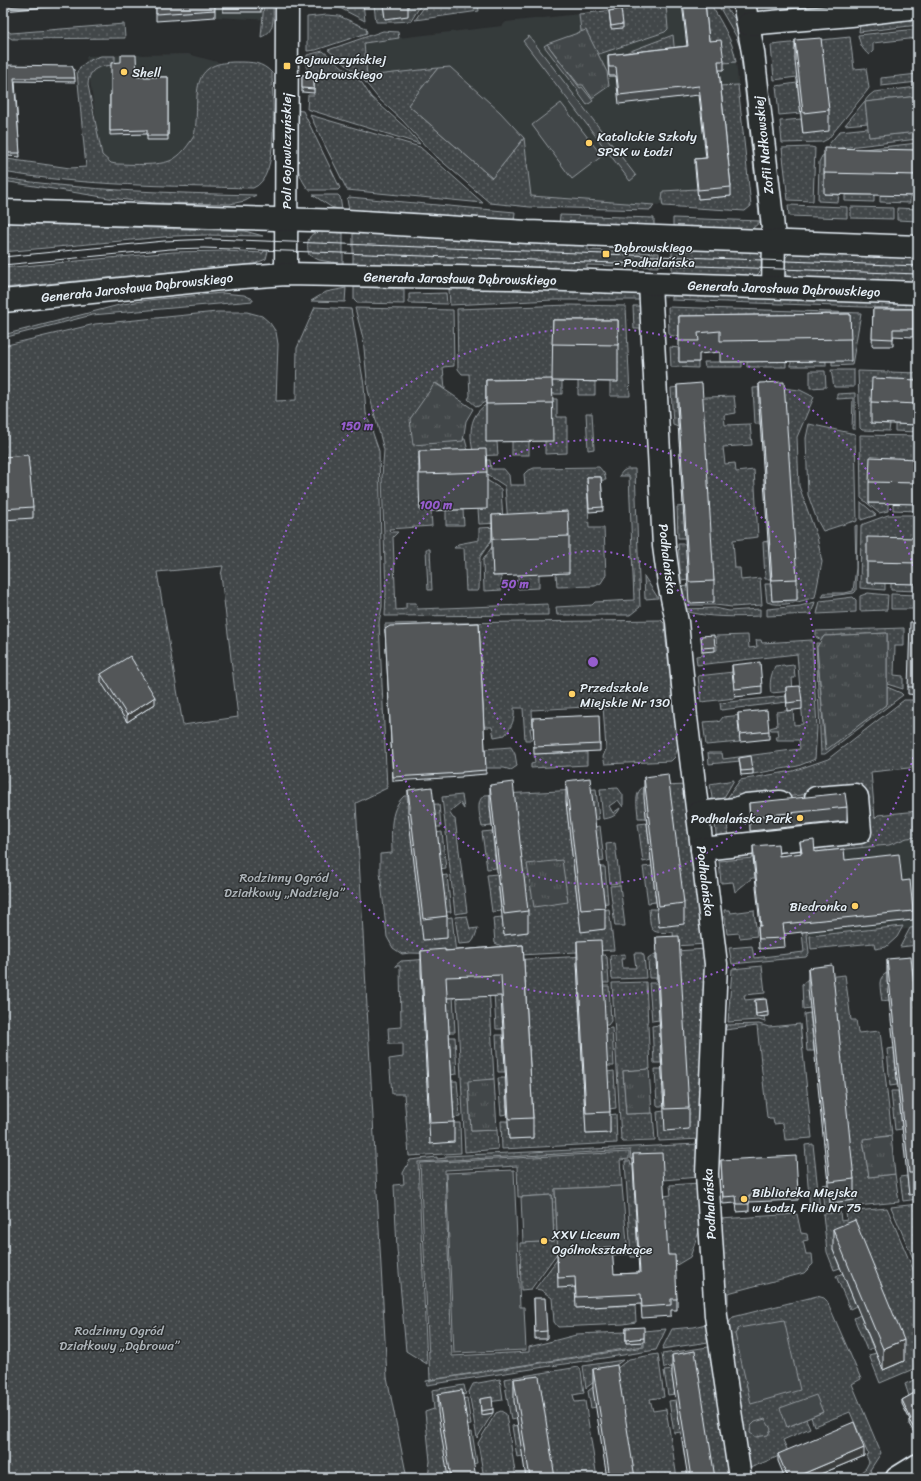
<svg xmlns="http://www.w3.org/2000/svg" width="921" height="1481" font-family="Sriracha,sans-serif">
	<defs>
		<pattern id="grass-dots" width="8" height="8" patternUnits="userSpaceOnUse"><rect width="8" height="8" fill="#424648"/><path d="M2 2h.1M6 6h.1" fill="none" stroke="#5d6163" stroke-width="1.8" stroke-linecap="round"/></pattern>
		<pattern id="park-tufts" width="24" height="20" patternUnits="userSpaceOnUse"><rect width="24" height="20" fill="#424648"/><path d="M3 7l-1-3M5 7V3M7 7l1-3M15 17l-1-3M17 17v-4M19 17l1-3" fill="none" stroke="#5d6163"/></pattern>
	</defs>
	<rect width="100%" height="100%" fill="#2a2d2e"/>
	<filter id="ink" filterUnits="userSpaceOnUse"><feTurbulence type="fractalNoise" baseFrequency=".025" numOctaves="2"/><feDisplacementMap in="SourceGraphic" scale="8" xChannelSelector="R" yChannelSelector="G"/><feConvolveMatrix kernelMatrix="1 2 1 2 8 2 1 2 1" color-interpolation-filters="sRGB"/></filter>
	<g filter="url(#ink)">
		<g fill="#363a3b">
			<polygon points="215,3 273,3 273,20 215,17"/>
			<polygon points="680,3 710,3 731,40 735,51 751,206 745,211 490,193 367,78 364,42 502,26 506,22"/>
			<polygon points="749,3 878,3 756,16"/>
			<polygon points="188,54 221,63 205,135 170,166 103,165 86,56"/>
			<polygon points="918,837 918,928 803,939 795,860 814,852 889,845 907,838"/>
		</g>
		<g fill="url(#grass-dots)" stroke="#959ca0" fill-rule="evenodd">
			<path d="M264 3H273C273 16 276 32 261 37Z"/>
			<polygon points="308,3 363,3 365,21 336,6 308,6"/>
			<polygon points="407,3 422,3 411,21 393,22 376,22 374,5 383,5 385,19"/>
			<polygon points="427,3 462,3 462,6 478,4 479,11 415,20"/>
			<path d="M704 3H710C721 22 733 40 736 62L723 63 709 50Z"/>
			<polygon points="717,3 722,3 738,23 745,47 740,48 736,36"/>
			<polygon points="666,4 668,29 665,32 596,55 588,37 581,31 579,14"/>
			<polygon points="918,14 918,25 859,32 860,24"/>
			<polygon points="327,15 339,16 366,28 367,33 316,50 307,51 307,17"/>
			<polygon points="124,24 125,38 12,39 6,35 3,28 11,33"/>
			<path d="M918 29V38L873 43V51L869 55C862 49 860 44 858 35Z"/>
			<polygon points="383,31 398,32 399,38 364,43 367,76 438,68 408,105 492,178 524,138 531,196 654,205 651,210 530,207 490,203 430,151 402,120 378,98 362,78 328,50"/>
			<polygon points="673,35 675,56 612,58"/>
			<polygon points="850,37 854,69 866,68 869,88 867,91 828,139 822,142 782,143 780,121 801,119 803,134 797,77 774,80 771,45"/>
			<polygon points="323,51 362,83 371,97 407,129 420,144 307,109 308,95 314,95 313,79 307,79 307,55"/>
			<path d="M101 56H115V65C100 66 89 67 88 85L102 155 111 163 116 164C131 164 164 167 175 158 183 153 189 144 194 136 202 101 183 61 238 62 252 62 262 62 272 73 272 98 281 178 253 188 170 186 85 186 3 172V115L7 159 70 168 86 167 77 72C82 63 91 59 101 56Z"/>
			<polygon points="747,57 764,214 759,215 741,58"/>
			<polygon points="918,74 918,82 881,86 881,78"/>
			<polygon points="797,83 801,113 779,115 776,86"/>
			<polygon points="738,85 751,206 745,211 663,206 662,200 663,191 697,189 698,199 731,196 719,86"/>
			<polygon points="918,87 918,96 865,102 868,123 845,125 869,96 874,92"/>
			<path d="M294 110 303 111 340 188 338 190H309C291 169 295 137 294 110Z"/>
			<polygon points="310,115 420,147 483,203 347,190"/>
			<polygon points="868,128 869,137 918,132 918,139 831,149 829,147 829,144 840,131"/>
			<polygon points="918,143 918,171 824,194 839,195 838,202 818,201 819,162 822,156 827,153"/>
			<polygon points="811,147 815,148 813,201 788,200 782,148"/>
			<path d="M3 178C87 191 171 193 256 195L245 201 230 204 154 203 109 198 3 181Z"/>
			<polygon points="313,195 338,195 340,197 342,210 331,207"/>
			<polygon points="845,195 874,195 874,202 845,201"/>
			<polygon points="880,195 910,196 910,203 880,202"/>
			<polygon points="349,197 515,212 514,223 432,214 349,210 347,199"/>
			<polygon points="788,205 847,207 847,218 789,216"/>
			<polygon points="851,207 893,208 893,219 851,218"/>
			<polygon points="897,208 918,209 918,221 897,220"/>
			<polygon points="560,215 654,218 654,229 559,225"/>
			<polygon points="673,218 761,221 751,230 743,232 673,230"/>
			<polygon points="3,223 245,231 263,236 205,235 174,236 3,252"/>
			<path d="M319 232 343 233V264L319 260 309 255C306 245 307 233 319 232Z"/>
			<polygon points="353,233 588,242 588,250 659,253 658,267 587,265 587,272 353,264"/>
			<polygon points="672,245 754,248 761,257 761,271 753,279 672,276"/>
			<polygon points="793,250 918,254 918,285 791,280 784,272 784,259"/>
			<polygon points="225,251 263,253 264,251 268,251 266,259 254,264 3,288 3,268 173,252"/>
			<polygon points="354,287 404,289 404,304 357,303 354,300"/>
			<polygon points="485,287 639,291 643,300 553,300 450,305 449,289"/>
			<polygon points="346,288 345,302 311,301 326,292"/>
			<polygon points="672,292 918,301 918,309 672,300"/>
			<polygon points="222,293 244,295 253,299 253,301 92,315 3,338 3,335 123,304 148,300"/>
			<polygon points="446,293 447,304 409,303 409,294"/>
			<polygon points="570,305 626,306 630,396 610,396 610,382 562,381 562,394 507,394 488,400 477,407 468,399 470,396 469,374 462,374 458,369 457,309"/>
			<polygon points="633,306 644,306 644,329 634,329"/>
			<path d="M315 307 351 309 364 385 366 413 379 451 382 594V607L379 622 387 788 356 803 387 1377 407 1478H3V346L95 324 217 312H247L262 316 270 323 276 332 278 344 276 401 296 400 297 348ZM223 566 221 575 238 717 183 725 157 572Z"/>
			<polygon points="668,307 861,313 852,365 832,366 832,361 850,335 679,337 669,335"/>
			<polygon points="355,308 453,310 454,366 443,367 445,389 436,383 463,440 463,439 465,439 471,463 482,477 501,489 503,521 502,523 479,524 478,509 431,511 432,526 389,529 390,532 398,532 393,537 396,610 406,609 406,603 416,603 418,609 548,604 548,615 385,616 386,592 382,477 384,450 368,390 363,338"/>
			<polygon points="670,347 679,348 679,362 698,362 698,368 671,367"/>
			<polygon points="786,361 786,367 747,367 747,362"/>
			<rect x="791" y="361" width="35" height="5"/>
			<polygon points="704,362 742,362 742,367 705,367"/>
			<polygon points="831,370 854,370 854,387 834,387"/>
			<polygon points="810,371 825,371 826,387 810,388"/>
			<polygon points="858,371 918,373 918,401 871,423 890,424 889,431 862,430 860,428"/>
			<polygon points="578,381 595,382 595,395 578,395"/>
			<polygon points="680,387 680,398 734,396 736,413 724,415 725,425 750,424 752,445 723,447 725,464 735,463 736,472 754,470 758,537 733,540 735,568 740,568 741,580 760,578 762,605 732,607 715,605 685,605 684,604 680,588 681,587 688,586 677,406 678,427 673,425 671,388"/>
			<path d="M772 387 800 390 814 397 797 437 799 486 817 537 822 562 815 597C802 601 781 608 767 602L765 584H771L772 601 797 599 784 403 759 405 760 424H755L753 388Z"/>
			<polygon points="855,393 855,429 852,429 853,398 837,399 837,394"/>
			<path d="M508 398 557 399V417H567V453L545 454V441H486L497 442 498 455 474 456C469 435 468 414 489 403 495 401 502 399 508 398Z"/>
			<polygon points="586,413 592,413 594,449 588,450"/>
			<polygon points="809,424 855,434 857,521 855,522 854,521 823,531 817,520 808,495 806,438"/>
			<polygon points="895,424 918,425 918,432 895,431"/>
			<polygon points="860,435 918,436 918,480 869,503 888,503 888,511 879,513 861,498"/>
			<rect x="512" y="441" width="17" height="14"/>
			<polygon points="475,460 490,460 491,469 504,469 509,475 510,485 525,485 524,474 527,471 534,468 599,467 604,473 606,480 587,481 589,528 604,528 606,575 601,583 595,586 557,587 556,573 492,552 493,576 501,576 502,590 484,591 483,560 508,523 505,486 482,471"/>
			<polygon points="627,469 635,469 640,607 630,615 557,615 556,607 592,605 595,602 634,600 629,476 619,476 623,471"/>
			<polygon points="861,502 876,515 861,520"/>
			<polygon points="893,503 918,504 918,511 893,510"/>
			<polygon points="684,506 685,538 678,538 677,507"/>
			<polygon points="446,510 463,510 464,525 446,525"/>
			<polygon points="888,515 918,515 918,559 867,582 885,583 885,590 860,588 861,525"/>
			<polygon points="857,525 856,591 854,593 822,597 824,593 845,593 853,591 856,568 855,526"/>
			<polygon points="498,527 498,530 480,557 479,589 478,591 466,591 464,548 454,548 458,544 479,540 479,528"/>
			<polygon points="768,541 771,579 765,579 763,542"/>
			<polygon points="678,544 686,544 688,580 681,581"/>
			<polygon points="426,549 430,549 432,590 428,590"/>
			<polygon points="539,574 539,588 518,589 518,575"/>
			<polygon points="644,576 658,598 645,599"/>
			<polygon points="891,583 918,584 918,591 891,590"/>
			<polygon points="868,593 888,595 887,610 860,611 860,596"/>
			<polygon points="891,594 918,595 918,609 891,609"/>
			<polygon points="853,597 856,600 856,612 817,614 820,601"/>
			<polygon points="815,602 811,614 767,616 767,609 800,606"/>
			<path d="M715 608 729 611 760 609V616C735 617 709 618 685 611V609Z"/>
			<path d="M661 620 664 623 678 746 675 757 671 761 605 764 603 757 606 749 603 706 532 710 533 728H530L532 740H525L523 708H514C515 720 512 726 505 735L494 737 492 727H484L479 626 390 630 385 633V624Z"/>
			<polygon points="904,628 904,646 895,646 894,675 903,676 903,689 887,684 887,633 824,636 821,640 816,637 816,631"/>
			<polygon points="748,635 749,648 757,647 756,640 761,640 762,643 812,640 817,728 815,759 798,766 753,774 751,760 709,764 708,753 722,753 723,759 800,749 799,740 777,740 776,736 779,736 778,730 771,730 770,728 777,726 776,712 793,710 794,725 803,724 797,654 697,665 696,656 703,655 703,652 717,650 716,636"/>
			<polygon points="816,643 819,643 817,647 825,748 887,704 887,687 901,693 903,695 825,754 821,754"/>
			<path d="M784 665 785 666 794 665 795 678H792L793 691 771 693C769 683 771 675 775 666Z"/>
			<polygon points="733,672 735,698 701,702 698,676"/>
			<polygon points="786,696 787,702 721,710 720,703"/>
			<polygon points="904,700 918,700 917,732 918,732 918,767 871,772 875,818 878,815 918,811 918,837 907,838 889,845 814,852 813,843 869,837 864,788 723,804 740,780 793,771 828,759"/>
			<polygon points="752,714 740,742 706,745 703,722 718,721 719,722 723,717"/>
			<polygon points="511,747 515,754 517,766 511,770 504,768 486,768 485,749"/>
			<polygon points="587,752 587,765 531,768 531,764 535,763 534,754"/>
			<polygon points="734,780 720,804 713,805 710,784"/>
			<path d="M686 785 707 944 674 946 673 932C648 934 651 931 649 909H657L660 927 646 818H638C638 808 633 794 643 787Z"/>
			<path d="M618 788 623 795V807L618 800 609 806 613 813 620 808C617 816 611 818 603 819L600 789Z"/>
			<path d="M596 789 599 819 592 820 566 802 581 931 602 910 609 909 614 950 520 955 495 943 493 918 502 917 504 935 528 932 490 806 492 826 482 827C480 817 475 800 485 795Z"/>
			<polygon points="462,795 464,809 460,803 449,812 453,818 455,819 467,912 455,914 442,797"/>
			<path d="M404 796H414L415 805 439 804 441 827H434L423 940 447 938 445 918 452 917 456 954 410 953 402 954 393 948 387 937 380 872V854L392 853C392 834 388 811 404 796Z"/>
			<polygon points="726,814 729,840 717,842 714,815"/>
			<polygon points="647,823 651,860 643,862 638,824"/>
			<polygon points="600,826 604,861 597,862 593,827"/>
			<polygon points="492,831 496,868 487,869 482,832"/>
			<polygon points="442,832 446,868 439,869 435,833"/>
			<polygon points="615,843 620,883 610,884 606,844"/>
			<polygon points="753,858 755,878 752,878 735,892 733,882 721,883 719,861"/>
			<polygon points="799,859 809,953 806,957 732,964 729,948 752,946 754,958 804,952 795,860"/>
			<polygon points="652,866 656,902 648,903 643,867"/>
			<polygon points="598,867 605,867 608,903 602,904"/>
			<polygon points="497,874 501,911 492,912 487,875"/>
			<polygon points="447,875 451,912 444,912 440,876"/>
			<polygon points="620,885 625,926 615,926 610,886"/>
			<polygon points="724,910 730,910 731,913 754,910 757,936 740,938 739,933 727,934"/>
			<polygon points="467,916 470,929 478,928 474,939 471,943 459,944 455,917"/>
			<polygon points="903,926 897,937 886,947 875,949 874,943 811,949 810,936"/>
			<polygon points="918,927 918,945 900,947 910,928"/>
			<polygon points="706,949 701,1139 659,1141 657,1112 664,1111 666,1131 676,951"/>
			<polygon points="634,953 642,953 644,956 646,978 612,979 610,955 625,954 625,959 621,959 622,968 636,968"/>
			<polygon points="655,954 658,954 656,958 657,978 649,978 648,959"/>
			<polygon points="605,955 607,957 609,983 602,983 601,961 577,963 586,1134 610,1133 609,1115 616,1114 617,1143 502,1149 501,1121 508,1121 509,1139 533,1138 523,966 492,961"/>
			<polygon points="431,959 446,989 453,1123 460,1123 461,1153 409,1156 404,1094 392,1094 389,1059 403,1057 403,1044 389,1044 388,1028 401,1027 400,966 395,966 401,961"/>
			<polygon points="455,964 489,986 494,1079 468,1082 471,1131 497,1130 498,1149 465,1152"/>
			<polygon points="762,966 765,993 744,995 745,1000 764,998 764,1003 755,1004 756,1017 764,1016 765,1022 759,1020 728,1022 732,969"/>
			<path d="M918 968V1048L889 1000 882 1001C881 995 880 989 880 983 881 967 907 970 918 968Z"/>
			<polygon points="845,975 851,1020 856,1020 858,1033 880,1031 892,1135 863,1140 869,1177 895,1174 899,1202 824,1209 822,1185 828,1184 830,1203 854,1200 810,1008 803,1009 802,984 808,979"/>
			<polygon points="646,982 650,1069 623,1071 626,1114 653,1113 655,1141 623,1142 621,1139 612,983"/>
			<polygon points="649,983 657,983 659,1020 652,1021"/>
			<polygon points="602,986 609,986 611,1021 608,1025 604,1025"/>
			<polygon points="494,992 501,992 503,1029 496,1029"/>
			<polygon points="446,995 453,995 455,1032 448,1032"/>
			<polygon points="810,1013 814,1051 807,1051 804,1014"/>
			<polygon points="759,1024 769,1027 800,1024 812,1138 785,1140 783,1123 774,1124 773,1119 769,1119 767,1117 757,1026 725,1030 727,1025"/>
			<polygon points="659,1025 661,1063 654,1063 652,1026"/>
			<polygon points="612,1028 614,1066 607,1066 604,1029"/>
			<polygon points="496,1035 503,1035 505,1072 498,1072"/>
			<polygon points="448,1037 455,1037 457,1074 450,1075"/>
			<polygon points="894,1048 897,1085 890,1086 887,1049"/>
			<polygon points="655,1069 662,1069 664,1106 657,1106"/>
			<polygon points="614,1071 616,1108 609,1109 607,1072"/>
			<polygon points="498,1078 505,1078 507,1114 501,1115"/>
			<polygon points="451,1081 457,1081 460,1117 453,1118"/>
			<polygon points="891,1091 898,1091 902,1129 895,1130"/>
			<polygon points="698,1144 699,1177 663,1180 634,1159 631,1159 630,1150 418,1162 427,1364 406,1351 397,1249 394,1185 404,1184 403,1173 410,1160 437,1157 437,1159 446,1158 446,1156"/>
			<polygon points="813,1144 820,1209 810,1210 805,1145"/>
			<polygon points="629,1152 629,1159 620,1160 622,1186 555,1189 558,1252 531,1289 521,1290 520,1243 554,1241 552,1195 518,1197 517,1166 445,1170 452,1356 529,1352 529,1347 576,1335 576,1334 626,1332 626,1343 643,1342 643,1346 430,1380 420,1163"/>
			<polygon points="625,1161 630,1161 631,1165 633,1165 639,1257 631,1257"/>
			<polygon points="907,1176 909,1194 918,1194 918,1199 903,1201 900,1177"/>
			<polygon points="699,1183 701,1226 690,1257 675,1266 668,1266 664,1196 671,1195 670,1185"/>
			<polygon points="918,1204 918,1270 891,1207"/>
			<polygon points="887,1208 918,1281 918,1367 880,1383 869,1355 876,1353 883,1370 904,1361 833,1250 840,1268 834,1270 827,1252 823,1214 840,1212 841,1221 847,1220 846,1212"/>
			<polygon points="797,1214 801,1233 807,1234 808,1240 803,1241 806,1254 812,1254 813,1264 804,1273 728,1293 728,1305 724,1307 720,1219"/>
			<polygon points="562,1253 575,1287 577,1308 635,1305 636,1322 624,1324 558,1327 554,1322 552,1298 541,1290 535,1289"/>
			<polygon points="843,1273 856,1306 850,1309 836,1276"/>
			<polygon points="817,1296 824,1298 827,1301 861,1379 852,1384 881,1453 870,1470 874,1478 854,1478 866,1468 869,1462 866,1455 868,1454 850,1412 814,1426 811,1417 823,1412 787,1427 806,1419 810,1428 783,1440 790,1456 784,1454 750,1468 727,1325 733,1317"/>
			<polygon points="860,1315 873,1348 867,1350 854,1318"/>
			<polygon points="709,1323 715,1341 662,1349 672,1329 694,1327"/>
			<polygon points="666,1329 656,1350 427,1385 426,1381 644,1347 644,1331"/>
			<polygon points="715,1346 736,1478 712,1478 672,1376 675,1394 668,1395 664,1371 686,1369 681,1366 664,1368 662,1354"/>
			<polygon points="658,1354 664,1397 650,1399 653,1411 666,1409 677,1478 632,1478 596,1407 591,1408 588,1391 629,1359"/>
			<polygon points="623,1360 586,1388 583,1366"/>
			<polygon points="579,1367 581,1371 584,1393 573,1395 575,1402 585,1401 597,1478 551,1478 515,1401 517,1419 511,1420 504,1379"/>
			<polygon points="918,1378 918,1395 910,1399 905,1384"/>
			<polygon points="500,1379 503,1400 480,1403 482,1415 493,1413 477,1438 469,1392 473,1384"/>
			<polygon points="464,1385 466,1394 448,1397 454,1400 467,1398 471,1425 465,1426 448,1478 428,1478 430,1461 425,1412 434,1409 432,1390"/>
			<polygon points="676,1400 681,1432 674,1433 669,1401"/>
			<polygon points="501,1411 506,1414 516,1478 484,1478 478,1443 496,1413"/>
			<polygon points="518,1425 523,1456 517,1457 512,1426"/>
			<polygon points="472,1432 477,1463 471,1464 466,1433"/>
		</g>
		<g fill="url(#park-tufts)" stroke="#959ca0">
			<polygon points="586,30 607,72 609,86 592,98 583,85 579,85 547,44"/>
			<polygon points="435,383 473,409 466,421 463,441 413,445 410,419"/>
			<polygon points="887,633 887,704 826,750 817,647 824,636"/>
			<polygon points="562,860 568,902 534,907 527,864"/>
			<polygon points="649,1069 652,1113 626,1114 623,1071"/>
			<polygon points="494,1079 497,1130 471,1131 468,1081"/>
			<polygon points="891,1136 895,1174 869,1177 863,1139"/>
			<polygon points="765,1419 771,1429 768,1435 756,1437 750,1433 751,1426 755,1422"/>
		</g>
		<g fill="#424648" stroke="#959ca0">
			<polygon points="529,36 636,176 630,181 523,41"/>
			<polygon points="547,44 580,88 582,87 593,101 587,105 577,91 578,90 544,46"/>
			<polygon points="450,67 500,112 524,138 492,178 408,105 438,68"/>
			<polygon points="918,96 918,132 869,137 865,102"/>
			<polygon points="561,103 602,156 572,179 532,125"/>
			<polygon points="514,1170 520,1307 524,1307 526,1350 454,1353 446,1173"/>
			<polygon points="622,1186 628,1254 612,1255 558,1254 555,1189"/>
			<polygon points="552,1195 554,1241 523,1243 521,1197"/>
			<polygon points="784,1320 800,1390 751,1404 735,1334 739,1328"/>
			<polygon points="816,1395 823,1412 787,1427 780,1408"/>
		</g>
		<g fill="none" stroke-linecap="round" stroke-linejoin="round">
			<defs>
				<g id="minor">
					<polyline points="744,3 753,52 772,218 774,241 773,287"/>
					<polyline points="748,24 851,15 918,7"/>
					<polyline points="286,274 287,3"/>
					<polyline points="650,284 664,546 669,583 677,622 686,717 716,964 707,1174 716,1316 740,1478"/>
					<polyline points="698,813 736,809 746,805 780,802"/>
					<polyline points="702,849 860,832 857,797 855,795 816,798"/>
					<polyline points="897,1478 918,1465"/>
				</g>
				<g id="major">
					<polyline points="3,211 347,221 528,232 918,247"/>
					<polyline points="3,301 230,278 286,274 511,278 918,293"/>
				</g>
			</defs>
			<use href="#minor" stroke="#e8f1f8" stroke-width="25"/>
			<use href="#major" stroke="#e8f1f8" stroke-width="25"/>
			<use href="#minor" stroke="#2a2d2e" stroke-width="22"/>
			<use href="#major" stroke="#2a2d2e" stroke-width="22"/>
			<g stroke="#e8f1f8" stroke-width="1">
				<polyline points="3,257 164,241 212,239 918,266"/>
				<polyline points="3,265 170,249 204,248 918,274"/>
			</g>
		</g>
		<g fill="#474b4d" stroke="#e8f1f8">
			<polygon points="3,3 92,3 3,11"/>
			<polygon points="156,3 215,10 215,17 156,21"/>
			<rect x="223" y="3" width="38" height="9"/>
			<polygon points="383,3 408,3 408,16 385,19"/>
			<polygon points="462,3 484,3 462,6"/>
			<polygon points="682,3 705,3 709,41 724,61 724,70 719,70 731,187 731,196 698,199 695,168 695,159 706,158 699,95 619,104 616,76 609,76 608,64 608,55 687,46"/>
			<polygon points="609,11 623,24 623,28 611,29"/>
			<polygon points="795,40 829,110 829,131 803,134 795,61"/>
			<polygon points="3,65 75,78 75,82 15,81 20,157 8,156 3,83"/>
			<polygon points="302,75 314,75 314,93 302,92"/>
			<polygon points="137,77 168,77 168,140 147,140 147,134 110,135 110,95 111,95"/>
			<polygon points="918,150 918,196 824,194 824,173"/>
			<polygon points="873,309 913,309 913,337 893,336 893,346 872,346"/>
			<polygon points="850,314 851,361 720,362 720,352 699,354 699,362 679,362 679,316"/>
			<polygon points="553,320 618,320 618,382 552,381 553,441 486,442 486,380 552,380"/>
			<polygon points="918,380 918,425 871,423 871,402"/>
			<polygon points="759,383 797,579 797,600 772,601 759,405"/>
			<polygon points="677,385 714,581 714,602 689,603 677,406"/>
			<polygon points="419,451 487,472 487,509 420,511 419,488"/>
			<polygon points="3,457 33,507 33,518 3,520"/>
			<polygon points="918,459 918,504 869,503 869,482"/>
			<polygon points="587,477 601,477 603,511 589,512"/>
			<polygon points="492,515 569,536 569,573 493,576 492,552"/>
			<polygon points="918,538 918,584 867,583 867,562"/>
			<polygon points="918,622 918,695 908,694 908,687"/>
			<polygon points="479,623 486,774 462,776 462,777 393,781 385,629"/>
			<polygon points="701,636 715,647 715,651 702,652"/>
			<polygon points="732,665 762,686 762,694 735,697 732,672"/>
			<polygon points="101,674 155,704 127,722 101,682"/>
			<polygon points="786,687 802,701 802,709 787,711 786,695"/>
			<polygon points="738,713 769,731 769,739 740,742 738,720"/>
			<polygon points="533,718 600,744 600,751 534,754"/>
			<polygon points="739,758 753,770 753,774 741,775"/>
			<polygon points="644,777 684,903 684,924 659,927 644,798"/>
			<polygon points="566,781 605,908 605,929 581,932 566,802"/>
			<polygon points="490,785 528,911 528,932 504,935 490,806"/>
			<polygon points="408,790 447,916 447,938 423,940 408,811"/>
			<polygon points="749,803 847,807 847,821 750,831"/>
			<polygon points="800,842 815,852 845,860 902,881 913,911 913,920 784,934 785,947 759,949 758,926 760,926 753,856 753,846 779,856 801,854"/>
			<polygon points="656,937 689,1108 689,1129 665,1131 656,958"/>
			<polygon points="577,941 610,1112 610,1133 586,1134 577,962"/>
			<polygon points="523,945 533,1118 533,1138 509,1139 501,996 447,998 454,1122 454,1142 430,1144 421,971 421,951 445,951"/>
			<polygon points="887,959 918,1027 918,1194 909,1195 887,980"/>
			<polygon points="808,968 854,1179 854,1200 830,1203 808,989"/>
			<polygon points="755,1000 768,1012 768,1016 756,1017"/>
			<polygon points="633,1154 668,1255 677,1299 677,1310 671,1310 671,1316 642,1318 641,1304 576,1308 575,1287 558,1288 557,1250 614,1274 639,1273 633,1165"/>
			<polygon points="721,1160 798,1192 798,1200 749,1202 749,1211 737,1212 736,1203 723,1204"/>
			<polygon points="833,1229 904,1361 883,1370 833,1250"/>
			<polygon points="534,1298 547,1331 547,1339 535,1339"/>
			<polygon points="626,1328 644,1338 644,1342 626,1343"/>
			<polygon points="672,1355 715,1478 688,1478 672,1376"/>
			<polygon points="593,1369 635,1478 607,1478 593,1390"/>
			<polygon points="514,1379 555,1478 526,1478 514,1401"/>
			<polygon points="918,1391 918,1439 909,1424 909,1420 910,1420 902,1404 902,1400"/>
			<polygon points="438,1394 476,1478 448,1478 438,1412"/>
			<polygon points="480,1399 493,1409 493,1413 481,1415"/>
			<polygon points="778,1454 864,1456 811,1478 785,1478 778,1461"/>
		</g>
		<g fill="#3a3d3e" stroke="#e8f1f8">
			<polygon points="155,697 155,704 127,722 127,715"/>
			<polygon points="904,1340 904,1361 883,1370 883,1349"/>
			<polygon points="864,1448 864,1456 811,1478 793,1478"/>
		</g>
		<g fill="#535759" stroke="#e8f1f8">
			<polygon points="3,3 49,3 3,7"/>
			<polygon points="156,3 215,3 215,10 156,14"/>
			<rect x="223" y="3" width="38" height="5"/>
			<polygon points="683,3 705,3 709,41 721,40 724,61 718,61 731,187 698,190 695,159 707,158 699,86 619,95 616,67 609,67 608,55 688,46"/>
			<polygon points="621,9 623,24 611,26 609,11"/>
			<polygon points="821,38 829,110 803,113 795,40"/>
			<polygon points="121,55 136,55 137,77 168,77 168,136 147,136 147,130 110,131 110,95 111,95 111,63 121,62"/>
			<polygon points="3,65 72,66 74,70 75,78 14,78 20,153 8,153 3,80"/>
			<polygon points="302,75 314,75 314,89 302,88"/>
			<polygon points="824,148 918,150 918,175 824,173"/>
			<polygon points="873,309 913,309 913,329 893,329 893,339 872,338"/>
			<polygon points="850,314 851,339 720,341 720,331 698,333 699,341 679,341 679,316"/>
			<polygon points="553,320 618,320 618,345 552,344"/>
			<polygon points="872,378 918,380 918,404 871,402"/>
			<polygon points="552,379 553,403 486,404 486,380"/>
			<polygon points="784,382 797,579 772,580 759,383"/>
			<polygon points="702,383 714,581 689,582 677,385"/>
			<polygon points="486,449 487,472 420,474 419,451"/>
			<polygon points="28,455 33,507 3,509 3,457"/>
			<polygon points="870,457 918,459 918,483 869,482"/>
			<polygon points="587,477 601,477 603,507 589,508"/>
			<polygon points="568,511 569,536 493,539 492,515"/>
			<polygon points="867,537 918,538 918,563 867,562"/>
			<polygon points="910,622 918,622 918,687 908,687"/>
			<polygon points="479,623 486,770 462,772 462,773 393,777 385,629 390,626"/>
			<polygon points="714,635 715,647 702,648 701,636"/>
			<polygon points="130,656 155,697 127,715 101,674"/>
			<polygon points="760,662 762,686 735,689 732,665"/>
			<polygon points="800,686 802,701 787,703 786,687"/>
			<polygon points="767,710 769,731 740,734 738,713"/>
			<polygon points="599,715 600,744 534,747 533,718"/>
			<polygon points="751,756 753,770 741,771 739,758"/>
			<polygon points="668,774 684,903 659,906 644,777"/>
			<polygon points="590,778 605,908 581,910 566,781"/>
			<polygon points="513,782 528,911 504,914 490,785"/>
			<polygon points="432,787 447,916 423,919 408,790"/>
			<polygon points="845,793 847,807 750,817 749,803"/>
			<polygon points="814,840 815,852 844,849 845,860 899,854 902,881 910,880 913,911 783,924 785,938 759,939 758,926 761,926 753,846 778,844 779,856 802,853 800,842"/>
			<polygon points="679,936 689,1108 665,1109 656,937"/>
			<polygon points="601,940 610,1112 586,1113 577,941"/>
			<polygon points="523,945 533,1118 509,1119 501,975 446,977 454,1122 430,1123 421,951 445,949 445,951"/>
			<polygon points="911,957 918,1027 918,1173 909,1173 887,959"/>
			<polygon points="832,965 854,1179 830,1182 808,968"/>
			<polygon points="766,999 768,1012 756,1014 755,1000"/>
			<polygon points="662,1153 668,1255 675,1255 677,1299 671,1299 671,1305 642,1307 641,1294 576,1297 575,1277 558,1278 557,1250 612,1247 614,1274 640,1273 633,1154"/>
			<polygon points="796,1156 798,1192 749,1195 749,1204 737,1204 736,1196 723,1197 721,1160"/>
			<polygon points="855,1220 904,1340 883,1349 833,1229"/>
			<polygon points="534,1298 545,1298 547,1331 535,1332"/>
			<polygon points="644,1327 644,1338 626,1340 626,1328"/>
			<polygon points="695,1351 715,1478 691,1478 672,1355"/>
			<polygon points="617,1365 635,1478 610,1478 593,1369"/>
			<polygon points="539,1376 555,1478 530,1478 514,1379"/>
			<polygon points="462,1390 476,1478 451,1478 438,1394"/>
			<polygon points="918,1391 918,1435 909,1420 911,1419 902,1400"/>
			<polygon points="492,1397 493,1409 481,1411 480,1399"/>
			<polygon points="854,1422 864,1448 793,1478 788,1478 778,1454"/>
		</g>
	</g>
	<g fill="none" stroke="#965dcd" stroke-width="2" stroke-dasharray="2 4">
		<circle cx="593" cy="662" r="111"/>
		<circle cx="593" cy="662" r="222"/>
		<path d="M918 740A334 334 0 1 1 918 584"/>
	</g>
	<g fill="#ffd166" stroke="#2a2d2e" stroke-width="1.5">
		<rect x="283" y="62" width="8" height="8" rx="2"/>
		<circle cx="124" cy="72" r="4"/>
		<circle cx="589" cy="143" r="4"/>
		<rect x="602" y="250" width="8" height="8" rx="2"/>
		<circle cx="572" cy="694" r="4"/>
		<circle cx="800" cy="818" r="4"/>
		<circle cx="855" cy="906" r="4"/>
		<circle cx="744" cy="1199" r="4"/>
		<circle cx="544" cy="1241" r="4"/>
	</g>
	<g text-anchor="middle" stroke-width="3" stroke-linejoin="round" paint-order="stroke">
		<g font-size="13" fill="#e8f1f8" stroke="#2a2d2e" text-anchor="start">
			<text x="295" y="64">Gojawiczyńskiej<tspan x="295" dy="15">- Dąbrowskiego</tspan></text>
			<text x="132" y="77">Shell</text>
			<text x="597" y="141">Katolickie Szkoły<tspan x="597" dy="15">SPSK w Łodzi</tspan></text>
			<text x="614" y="252">Dąbrowskiego<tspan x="614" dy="15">- Podhalańska</tspan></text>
			<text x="580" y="692">Przedszkole<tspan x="580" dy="15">Miejskie Nr 130</tspan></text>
			<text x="792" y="823" text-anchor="end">Podhalańska Park</text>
			<text x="847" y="911" text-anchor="end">Biedronka</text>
			<text x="752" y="1197">Biblioteka Miejska<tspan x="752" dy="15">w Łodzi, Filia Nr 75</tspan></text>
			<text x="552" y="1239">XXV Liceum<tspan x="552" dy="15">Ogólnokształcące</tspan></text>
		</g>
		<g font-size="13" fill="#e8f1f8" stroke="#2a2d2e">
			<text transform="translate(763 145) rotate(-96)" y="5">Zofii Nałkowskiej</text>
			<text transform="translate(286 151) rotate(-90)" y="5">Poli Gojawiczyńskiej</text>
			<text transform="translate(460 278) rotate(1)" y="5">Generała Jarosława Dąbrowskiego</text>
			<text transform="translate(137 287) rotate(-6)" y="5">Generała Jarosława Dąbrowskiego</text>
			<text transform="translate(784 288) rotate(2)" y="5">Generała Jarosława Dąbrowskiego</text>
			<text transform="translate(668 559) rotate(83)" y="5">Podhalańska</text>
			<text transform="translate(706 881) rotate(83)" y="5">Podhalańska</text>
			<text transform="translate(709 1204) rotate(-93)" y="5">Podhalańska</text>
		</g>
		<g font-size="13" fill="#aeb5ba" stroke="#2a2d2e">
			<text x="284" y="882">Rodzinny Ogród<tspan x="284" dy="15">Działkowy „Nadzieja”</tspan></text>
			<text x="119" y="1335">Rodzinny Ogród<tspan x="119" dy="15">Działkowy „Dąbrowa”</tspan></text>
		</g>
	</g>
	<circle cx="593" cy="662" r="6" fill="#965dcd" stroke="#2a2d2e" stroke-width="2"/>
	<g font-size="12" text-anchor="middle" font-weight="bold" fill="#965dcd" stroke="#2a2d2e" stroke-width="3" stroke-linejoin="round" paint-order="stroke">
		<text x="357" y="430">150 m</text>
		<text x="436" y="509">100 m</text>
		<text x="515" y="588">50 m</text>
	</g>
	<rect width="921" height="1481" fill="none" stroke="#2a2d2e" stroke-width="16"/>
	<rect x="8" y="8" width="905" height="1465" fill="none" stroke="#e8f1f8" stroke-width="1.5" filter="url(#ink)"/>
</svg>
